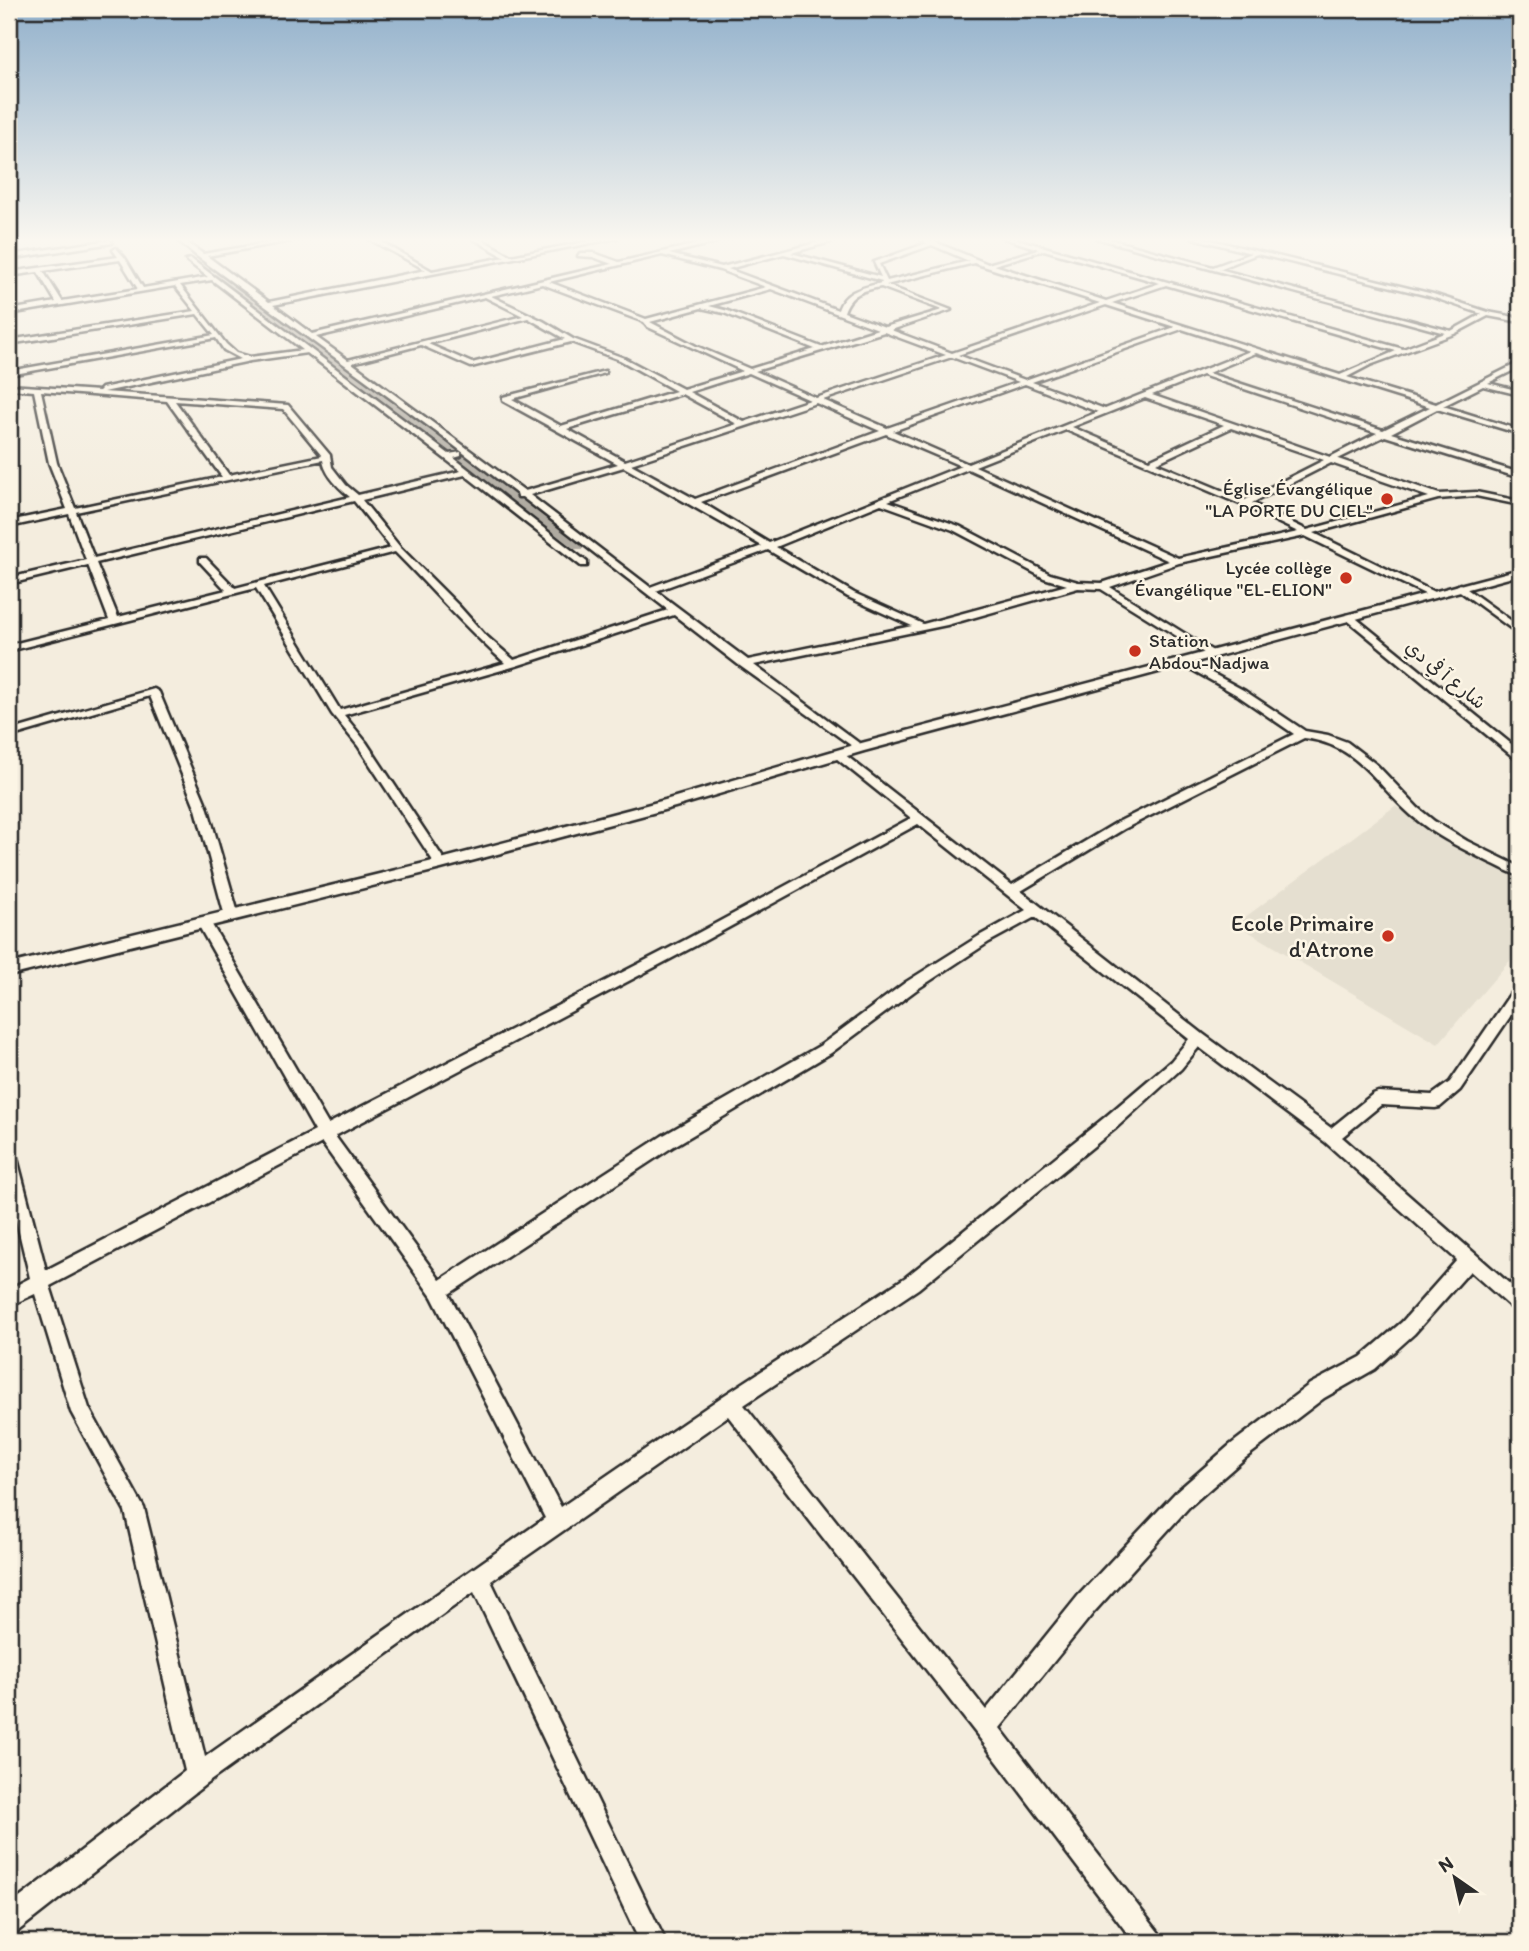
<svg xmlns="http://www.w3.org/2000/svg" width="1529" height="1951" font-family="Itim,'Playpen Sans Arabic',sans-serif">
	<rect width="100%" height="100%" fill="#f4edde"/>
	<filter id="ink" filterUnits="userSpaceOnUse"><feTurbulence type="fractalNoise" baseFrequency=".0143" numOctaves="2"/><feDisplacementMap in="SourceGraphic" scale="14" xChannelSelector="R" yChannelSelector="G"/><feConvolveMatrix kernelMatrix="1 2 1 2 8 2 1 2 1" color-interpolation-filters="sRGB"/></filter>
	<g filter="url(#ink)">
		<polygon fill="#e5dfd0" points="1395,806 1520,880 1520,949 1438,1044 1236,924"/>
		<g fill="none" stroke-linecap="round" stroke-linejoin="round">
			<g fill="#afaaa0" fill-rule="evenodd">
				<polygon points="198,259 202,259 217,269 210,271 198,261"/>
				<polygon points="216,272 222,272 457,451 458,455 463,455 583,545 583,549 575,549 457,459 456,455 451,455 216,276"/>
			</g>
			<defs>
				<g id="minor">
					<polygon points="9,238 13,238 10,240"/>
					<path d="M175 238H181L203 254 296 238H308L207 256 269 302 426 270 367 238 380 241 432 271 505 257 472 238H479L511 256 606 238H617L273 305 312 334 612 264 593 257 578 256 580 253H594L619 262 723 238H733L669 254 722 267 835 238H844L791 253 881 277 874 262 927 243 918 238H925L988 264 1039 249 1004 238H1013L1403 349 1445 333 1096 238H1105L1213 267 1251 253 1193 238H1203L1433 294 1488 312 1520 318V322L1488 316 1454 334 1370 365 1347 377 1436 404 1520 362V367L1488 383 1520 391V395L1483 386 1443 406 1520 430V434L1437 409 1391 433 1520 473V478L1385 436 1338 459 1439 494 1476 492 1520 501V505L1476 496 1438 499 1314 533 1434 592 1436 594 1431 597 1305 536 1179 563 1110 587 1216 653V657L1212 658 1101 589 1078 588 947 625 754 665 863 746V750L859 751 740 666 674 615 516 666 344 715 366 742 445 861 447 864 441 868 437 867 358 746 332 714 256 588 9 651V645L109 620 88 565 9 584V578L86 560 69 514 9 527V521L67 509 49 463 34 391 9 389V385L99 391 102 388 241 359 224 350 216 338 9 375V371L214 335 197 314 9 344V340L195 311 175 286 9 314V310L56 302 38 272 9 276V272L118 257 113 250 116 248 125 258 143 288 208 277 186 260 191 259 449 454 461 452V456L454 458 587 562V566H581L465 475 362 500 400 547 459 606 484 634 514 660 668 610 522 497H518L517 494 435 431 198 257ZM932 245 969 261 887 281 879 264ZM1044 250 1160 283 1106 301 994 265ZM784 254 882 281 881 283C862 288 845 290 838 310L728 269ZM1257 254 1429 296 1482 314 1451 331 1219 269ZM662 255 720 270 766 287 646 319 549 282ZM120 260 138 289 62 301 43 271ZM974 263 1100 303 952 353 891 330 951 310 886 285ZM212 280 303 350 250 357 236 353 226 344 180 285ZM542 284 644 322 648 327 743 371 683 389 624 358 573 339 543 321 491 296ZM1166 285 1396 351 1340 375 1112 303ZM881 287 942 310 885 327 844 312C850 294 863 290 881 287ZM771 289 878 329 821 347 728 311 709 306ZM485 297 523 316 348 360 316 337ZM1106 305 1175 327 1025 380 958 355ZM701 308 724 313 815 349 750 369 696 346 650 322ZM528 318 565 339 472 363 428 344ZM1182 329 1250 351 1105 409 1032 382ZM884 332 946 355 816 398 755 371ZM571 342 620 360 676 391 561 426 512 399 605 373V371L503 397V401L618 464 525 491 352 363 421 345 471 367ZM307 353 461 471 358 495 346 485 332 467 330 455 288 405 104 392 250 361ZM1256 353 1430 407 1383 430 1208 373ZM952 357 1019 382 887 428 823 400ZM749 373 810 400 744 422 689 392ZM1202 375 1377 433 1330 457 1152 395ZM1025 384 1098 412 968 464 893 431ZM41 391 167 401 222 477 75 508 57 463ZM682 394 737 424 625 461 567 429ZM1145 398 1224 425 1149 460 1072 427ZM175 401 283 409 322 456 229 475ZM816 403 880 431 695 499 631 464ZM1231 428 1324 460 1245 500 1156 463ZM1066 430 1242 505 1298 532 1178 558 975 466ZM886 434 961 466 769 543 701 502ZM323 460C325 475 339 488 350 497L94 558 76 512ZM1331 463 1429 497 1307 530 1252 503ZM624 467 762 546 650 587 530 495ZM968 469 1169 561 1102 583 1078 582 1050 574 959 526 888 501ZM354 501 391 548 235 588 206 558H200V562L226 590 118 617 96 563ZM881 504 953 530 1044 578 1067 585 923 624 854 593 776 547ZM768 550 848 597 912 626 748 660 656 591ZM395 552C432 589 466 629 505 663L340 710 264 586Z"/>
					<polygon points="110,240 112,243 9,259 9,255"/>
					<polygon points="1460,584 1520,627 1520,635 1457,589 1455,587"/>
					<polygon points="1346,615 1352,615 1520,751 1520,760 1516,759 1346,619"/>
					<path d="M1186 659 1245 691 1305 731 1328 735 1347 742 1377 765 1418 808 1434 821 1467 841 1520 867V876C1510 873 1500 867 1491 863 1463 849 1435 836 1411 815 1374 782 1358 745 1304 738L1124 829 1021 891 1203 1034 1331 1128 1373 1094 1378 1092 1432 1095 1450 1082 1515 987 1520 986V1002L1460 1090 1440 1107 1435 1108 1381 1105 1342 1137 1520 1293V1312L1514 1310 1470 1271 1414 1334 1375 1369 1324 1398 1244 1459 1189 1507 1094 1612 1000 1728 1159 1933 1163 1942H1134L978 1736 728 1416 491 1581 666 1942H640L474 1592 206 1784 18 1931 9 1934V1906L185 1771 125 1511 71 1412 35 1294 9 1306V1289L30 1278 9 1190V1151L15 1153 17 1158 46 1270 315 1131 196 921 198 918H208L328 1124 685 940 911 818 836 758V754H844L1012 885 1116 823 1294 734 1237 695 1182 664 1181 662ZM918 824 1026 910 979 936 906 982 821 1045 662 1136 440 1280 335 1136 695 946ZM1035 917 1189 1039 1171 1061 1104 1118 906 1277 723 1396 561 1507 449 1294 674 1146 831 1053 916 990 989 942ZM1199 1047 1325 1142 1457 1260 1402 1322 1361 1357 1310 1384 1230 1445 1175 1493 1078 1596 986 1710 744 1405 918 1289 1116 1128 1181 1069ZM322 1143 432 1297 545 1518 205 1757 144 1508 89 1408 50 1286Z"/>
					<polygon points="154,689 159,692 208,809 238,913 236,916 231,918 224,913 196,809 150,696 9,737 9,731"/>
				</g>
				<polygon id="tertiary" points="1520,569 1520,575 864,751 675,807 441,869 9,976 9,964 441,859 665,800 854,745"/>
			</defs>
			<use href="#minor" stroke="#2b2b2b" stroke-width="5"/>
			<use href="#tertiary" stroke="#2b2b2b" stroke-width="5"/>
			<use href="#minor" fill="#fcf5e5" fill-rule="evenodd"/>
			<use href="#tertiary" fill="#fcf5e5" fill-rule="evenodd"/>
		</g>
	</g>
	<linearGradient id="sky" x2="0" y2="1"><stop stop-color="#91b0cb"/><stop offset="0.47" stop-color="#faf7f0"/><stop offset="1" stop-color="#faf7f0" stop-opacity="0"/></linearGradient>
	<rect width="1529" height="511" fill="url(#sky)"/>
	<g fill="#c8321e" stroke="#fcf5e5" stroke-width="2.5">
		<circle cx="1387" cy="499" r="7"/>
		<circle cx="1346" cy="578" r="7"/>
		<circle cx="1135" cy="651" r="7"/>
		<circle cx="1388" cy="936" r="7"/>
	</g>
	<g text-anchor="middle" stroke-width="5" stroke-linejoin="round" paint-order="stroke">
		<g font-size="19" fill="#2b2b2b" stroke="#fcf5e5" text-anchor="end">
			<text x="1373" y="495">Église Évangélique<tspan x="1373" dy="22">"LA PORTE DU CIEL"</tspan></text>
			<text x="1332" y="574">Lycée collège<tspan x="1332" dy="22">Évangélique "EL-ELION"</tspan></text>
			<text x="1149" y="647" text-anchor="start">Station<tspan x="1149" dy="22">Abdou-Nadjwa</tspan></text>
		</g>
		<g font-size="19" fill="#2b2b2b" stroke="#fcf5e5">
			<text transform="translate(1446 674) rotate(39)" y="7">شارع آ في دي</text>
		</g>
		<g font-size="23" fill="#2b2b2b" stroke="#fcf5e5" text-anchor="end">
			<text x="1374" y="931">Ecole Primaire<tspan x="1374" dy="26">d'Atrone</tspan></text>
		</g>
	</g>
	<rect width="1529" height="1951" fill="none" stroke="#fcf5e5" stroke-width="35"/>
	<rect x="18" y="18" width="1494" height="1916" fill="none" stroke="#2b2b2b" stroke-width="2.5" filter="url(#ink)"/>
	<g transform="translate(1455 1878) rotate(326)" stroke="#fcf5e5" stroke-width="5" paint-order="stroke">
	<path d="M0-5L12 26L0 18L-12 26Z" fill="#2b2b2b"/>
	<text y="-10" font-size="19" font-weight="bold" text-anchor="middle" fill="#2b2b2b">N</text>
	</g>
</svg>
